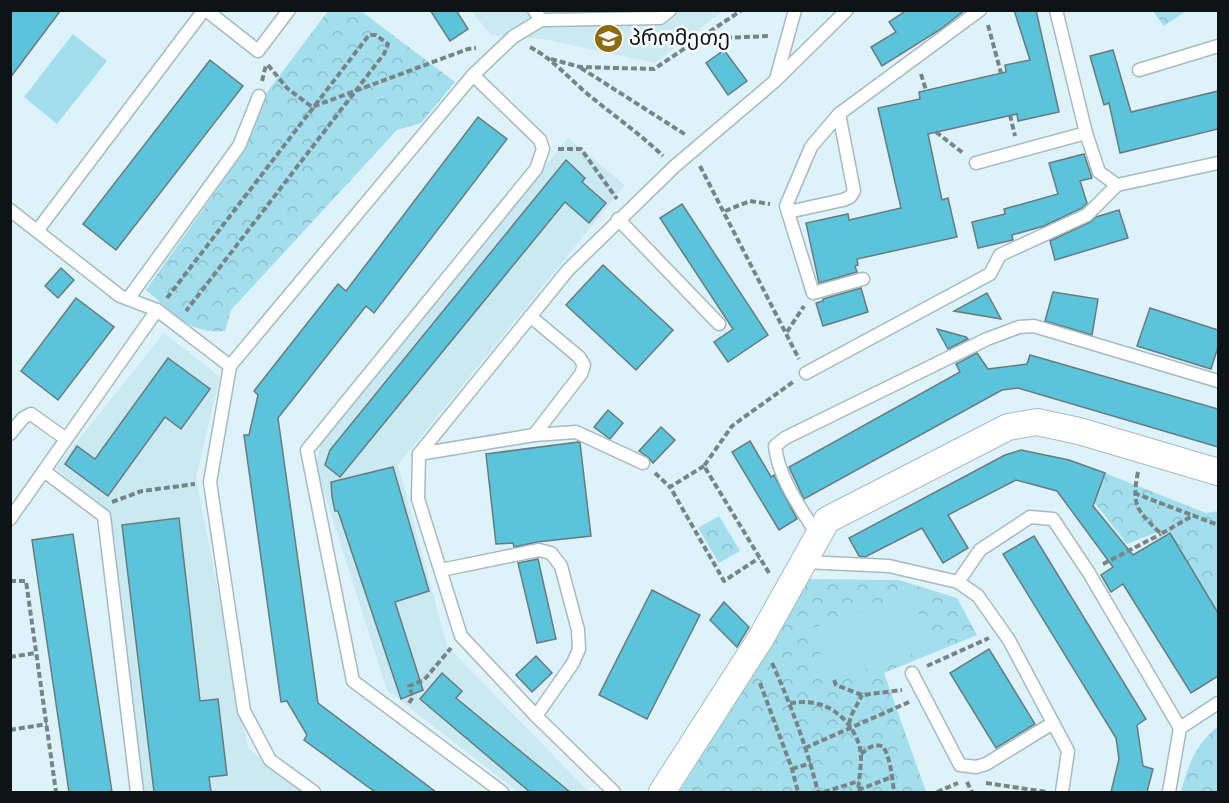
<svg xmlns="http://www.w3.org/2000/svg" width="1229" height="803" font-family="'Roboto Condensed','Noto Sans Georgian',sans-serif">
	<defs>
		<pattern id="park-crowns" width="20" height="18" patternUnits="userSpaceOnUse" patternTransform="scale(1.5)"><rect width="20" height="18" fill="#a3deed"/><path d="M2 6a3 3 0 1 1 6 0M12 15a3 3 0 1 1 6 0" fill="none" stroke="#8bbeca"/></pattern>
	</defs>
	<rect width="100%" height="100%" fill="#def3f9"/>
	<g fill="#cae9f0">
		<polygon points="471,11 723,11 655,63 543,39 491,35"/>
		<polygon points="568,138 625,185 398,465 447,646 589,792 518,792 387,690 316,467 321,441"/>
		<polygon points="164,333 220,377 196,477 248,748 303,792 143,792 108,513 56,468"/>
	</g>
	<g fill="url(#park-crowns)">
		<path d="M328 11H361L455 82 421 123 397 130 231 310 225 331C189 335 173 312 146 290L243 153 265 95Z"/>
		<polygon points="1153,11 1186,11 1164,26"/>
		<polygon points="1105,473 1206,513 1218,511 1218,613 1170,533 1155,533 1127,544 1094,502"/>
		<polygon points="719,516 740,551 719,563 698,528"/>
		<polygon points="807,579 899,580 957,598 977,635 884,673 926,792 679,792"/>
		<path d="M1218 726V792H1181C1189 763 1194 747 1218 726Z"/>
	</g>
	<g fill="#a3deed">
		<polygon points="73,34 107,61 57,124 24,97"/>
		<polygon points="913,595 930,648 829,681 812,628"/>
	</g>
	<g fill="#5bc4db" stroke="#687b80" stroke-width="1.5">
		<polygon points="10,10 61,10 10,78"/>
		<polygon points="430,10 456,10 468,29 450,41"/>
		<polygon points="907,10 965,10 941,29 882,66 871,47 896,32 889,22"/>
		<polygon points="1014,10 1036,10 1059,112 1018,121 1017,114 928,134 942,200 948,198 957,237 857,259 858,265 855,266 857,272 819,283 806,223 848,214 849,220 901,208 878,108 920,99 919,92 1006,72 1005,65 1030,60"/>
		<polygon points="724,50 747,81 728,95 706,63"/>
		<polygon points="1113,50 1131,112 1218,91 1218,129 1120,153 1109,103 1104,105 1090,56"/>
		<polygon points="210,60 243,86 116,250 83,224"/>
		<polygon points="478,117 507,139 374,313 366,306 278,418 318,703 436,792 375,792 304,740 307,735 287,701 281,702 244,435 249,435 258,395 254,391 338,284 346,291"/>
		<polygon points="1084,154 1092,178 1080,181 1087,203 1082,208 1044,226 1012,235 1013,240 978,248 972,222 1005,214 1004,209 1058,194 1049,163"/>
		<polygon points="566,160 585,178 582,182 606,203 589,223 565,202 340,477 325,465 330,450"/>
		<polygon points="682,204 768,335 728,362 714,342 733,329 660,218"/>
		<polygon points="1119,210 1128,238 1055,260 1050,241 1090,222 1096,217"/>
		<polygon points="603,265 673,330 636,370 566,305"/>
		<polygon points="61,268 74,280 58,298 45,286"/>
		<polygon points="861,288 868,312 823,326 816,303 823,301 823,299"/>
		<polygon points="1053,292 1098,299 1092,335 1045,321"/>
		<polygon points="987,293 1001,319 954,311"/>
		<polygon points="76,298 114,327 58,400 21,371"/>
		<polygon points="1150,308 1218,330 1218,347 1211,369 1137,346"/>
		<polygon points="937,329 966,337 968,339 948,349"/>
		<polygon points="977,353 988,369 1027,364 1030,355 1218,409 1218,447 1018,388 1002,390 804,499 789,467 960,372 956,364"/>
		<polygon points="168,358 210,389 181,429 165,417 108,496 65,464 77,446 95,459"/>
		<polygon points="608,410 623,423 610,439 594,427"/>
		<polygon points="661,427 675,440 653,463 649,458 639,451"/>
		<polygon points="750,441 771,477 774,475 797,519 779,530 732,452"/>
		<polygon points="578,442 580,443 591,536 537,542 514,547 513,543 496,544 486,454"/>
		<polygon points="1021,450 1069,460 1105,473 1093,506 1133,555 1170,533 1218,613 1218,676 1191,693 1123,584 1111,592 1101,575 1113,567 1057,491 1016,480 948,515 968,548 943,563 922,528 865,557 859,556 849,538 1005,455"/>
		<polygon points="393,467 429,591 395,602 423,690 401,699 338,511 335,511 332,497 331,482"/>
		<polygon points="179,518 200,701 218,699 227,775 209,777 211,792 154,792 122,525"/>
		<polygon points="73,534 112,792 69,792 32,540"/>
		<polygon points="1034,536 1146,719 1137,725 1143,766 1153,769 1147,792 1111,792 1119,759 1116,738 1003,554"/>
		<polygon points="538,559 556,639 537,643 518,563"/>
		<polygon points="652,590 700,615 647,719 599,695"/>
		<polygon points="724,602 749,627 737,647 710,620"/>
		<polygon points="989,649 1035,724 996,748 950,673"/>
		<polygon points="536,656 552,673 532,692 516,675"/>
		<polygon points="442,673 462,691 456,698 570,792 530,792 420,699"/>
	</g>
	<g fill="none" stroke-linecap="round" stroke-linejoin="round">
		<defs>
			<g id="lane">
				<polyline points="206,10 258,51 289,10"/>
				<polyline points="534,10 541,20"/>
				<polyline points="1056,10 1086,133 1099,172 1117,185 1218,163"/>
				<polyline points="1139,70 1218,46"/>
				<polyline points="473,75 540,140 543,149 536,169 307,450 353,681 502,792"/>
				<polyline points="776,79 795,10"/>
				<polyline points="976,163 1086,133"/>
				<polyline points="10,210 120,296 157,310 230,366"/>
				<polyline points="788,212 843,200 850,197 854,191 839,114"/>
				<polyline points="618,219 719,324"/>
				<polyline points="37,231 204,10"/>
				<polyline points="863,279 813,293 786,206 811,147 839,114 980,10"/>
				<polyline points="128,299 239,146 259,96"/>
				<polyline points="530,316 579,357 584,365 581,374 534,435"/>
				<polyline points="806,373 990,274 1000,255 1087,215 1117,185"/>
				<polyline points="10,434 23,418 31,414 66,439"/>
				<polyline points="419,454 534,435 576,432 643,463"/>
				<polyline points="44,471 104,516 137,792"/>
				<polyline points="10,519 157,310"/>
				<path d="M818 536C801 508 779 480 775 446L785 438 987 339 1019 327 1034 326 1218 381"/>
				<polyline points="805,562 889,566 958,582 978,596 1009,640 1068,751 1062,792"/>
				<polyline points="441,570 539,550 551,553 561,566 578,630 579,649 573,663 536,716"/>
				<polyline points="958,582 980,550 1030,517 1053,519 1089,573 1180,728 1169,792"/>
				<polyline points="912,673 960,765 976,767 986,764 1053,723"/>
				<polyline points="1180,728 1218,703"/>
				<polyline points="314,792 270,760 244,711 210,482 230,366 473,75 513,37 541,20 660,18 670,10"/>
				<polyline points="614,792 536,716 461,636 418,499 419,454 568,270 675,166 775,81 847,10"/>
			</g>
			<polyline id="street" points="662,792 761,638 827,520 1008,427 1037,422 1079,431 1218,472"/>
		</defs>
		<use href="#lane" stroke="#a6bbc0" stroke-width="15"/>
		<use href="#street" stroke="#a6bbc0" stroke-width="28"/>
		<g stroke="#778589" stroke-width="4" stroke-dasharray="6 3" stroke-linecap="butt">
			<polyline points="988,25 1001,73"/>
			<polyline points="699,39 770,36"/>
			<path d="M530 47C551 58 566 75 584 91 610 113 638 132 663 156"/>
			<polyline points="551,59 580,67 654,69 742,10"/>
			<polyline points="268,65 287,88 312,107 468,49 476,48"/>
			<polyline points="581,68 686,135"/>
			<polyline points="921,74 926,90"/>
			<polyline points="262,81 266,65"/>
			<polyline points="1010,115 1015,136"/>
			<polyline points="936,132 963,153"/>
			<polyline points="558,149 581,149 617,199"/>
			<polyline points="700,166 799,359"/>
			<polyline points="725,211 750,201 770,204"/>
			<polyline points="167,298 369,35 376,35 388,44 384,54 186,311"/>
			<polyline points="787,332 804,306"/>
			<polyline points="704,466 670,487 724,581 759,558"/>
			<path d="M1138 472C1131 507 1138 511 1161 534L1194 515"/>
			<polyline points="655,473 670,487"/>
			<polyline points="1134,493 1218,525"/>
			<polyline points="112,502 142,491 195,484"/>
			<polyline points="1103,564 1161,534"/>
			<polyline points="769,573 704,466 732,426 793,382"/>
			<polyline points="10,581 26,581 56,792"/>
			<polyline points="10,657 36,653"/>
			<path d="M772 663C791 705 807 748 818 792"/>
			<polyline points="927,666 989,638"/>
			<polyline points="834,680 836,685 862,695 902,690"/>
			<polyline points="760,683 792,769 798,792"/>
			<polyline points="409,703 413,697 409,686 424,680 451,648"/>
			<path d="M790 703C799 702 808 701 818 704 840 709 859 732 861 755 861 767 859 780 858 792"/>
			<polyline points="849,724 851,716 862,695"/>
			<polyline points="10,730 47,724"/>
			<polyline points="805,748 909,702"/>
			<path d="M861 754C868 748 872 744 883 746 891 760 892 777 894 792"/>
			<polyline points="792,769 811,763"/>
			<polyline points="967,782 972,792"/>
			<polyline points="986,783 1047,792"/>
			<polyline points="858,790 892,777"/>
			<polyline points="824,792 859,781"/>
			<polyline points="937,792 958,783"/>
		</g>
		<use href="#lane" stroke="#fff" stroke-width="12"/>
		<use href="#street" stroke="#fff" stroke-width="26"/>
	</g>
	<defs>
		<symbol id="school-disc" viewBox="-11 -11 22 22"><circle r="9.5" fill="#8e6b0f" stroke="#f9fdfe"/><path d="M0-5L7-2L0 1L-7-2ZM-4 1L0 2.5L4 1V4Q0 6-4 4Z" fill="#fff"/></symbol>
	</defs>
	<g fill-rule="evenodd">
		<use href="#school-disc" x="592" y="22" width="33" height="33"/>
	</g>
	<g text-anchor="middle" stroke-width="5" stroke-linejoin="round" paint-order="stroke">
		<g font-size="21" fill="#0d1416" stroke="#f9fdfe" text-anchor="start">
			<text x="629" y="45">პრომეთე</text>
		</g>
	</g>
	<rect width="1229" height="803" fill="none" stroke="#0d1416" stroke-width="24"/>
</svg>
